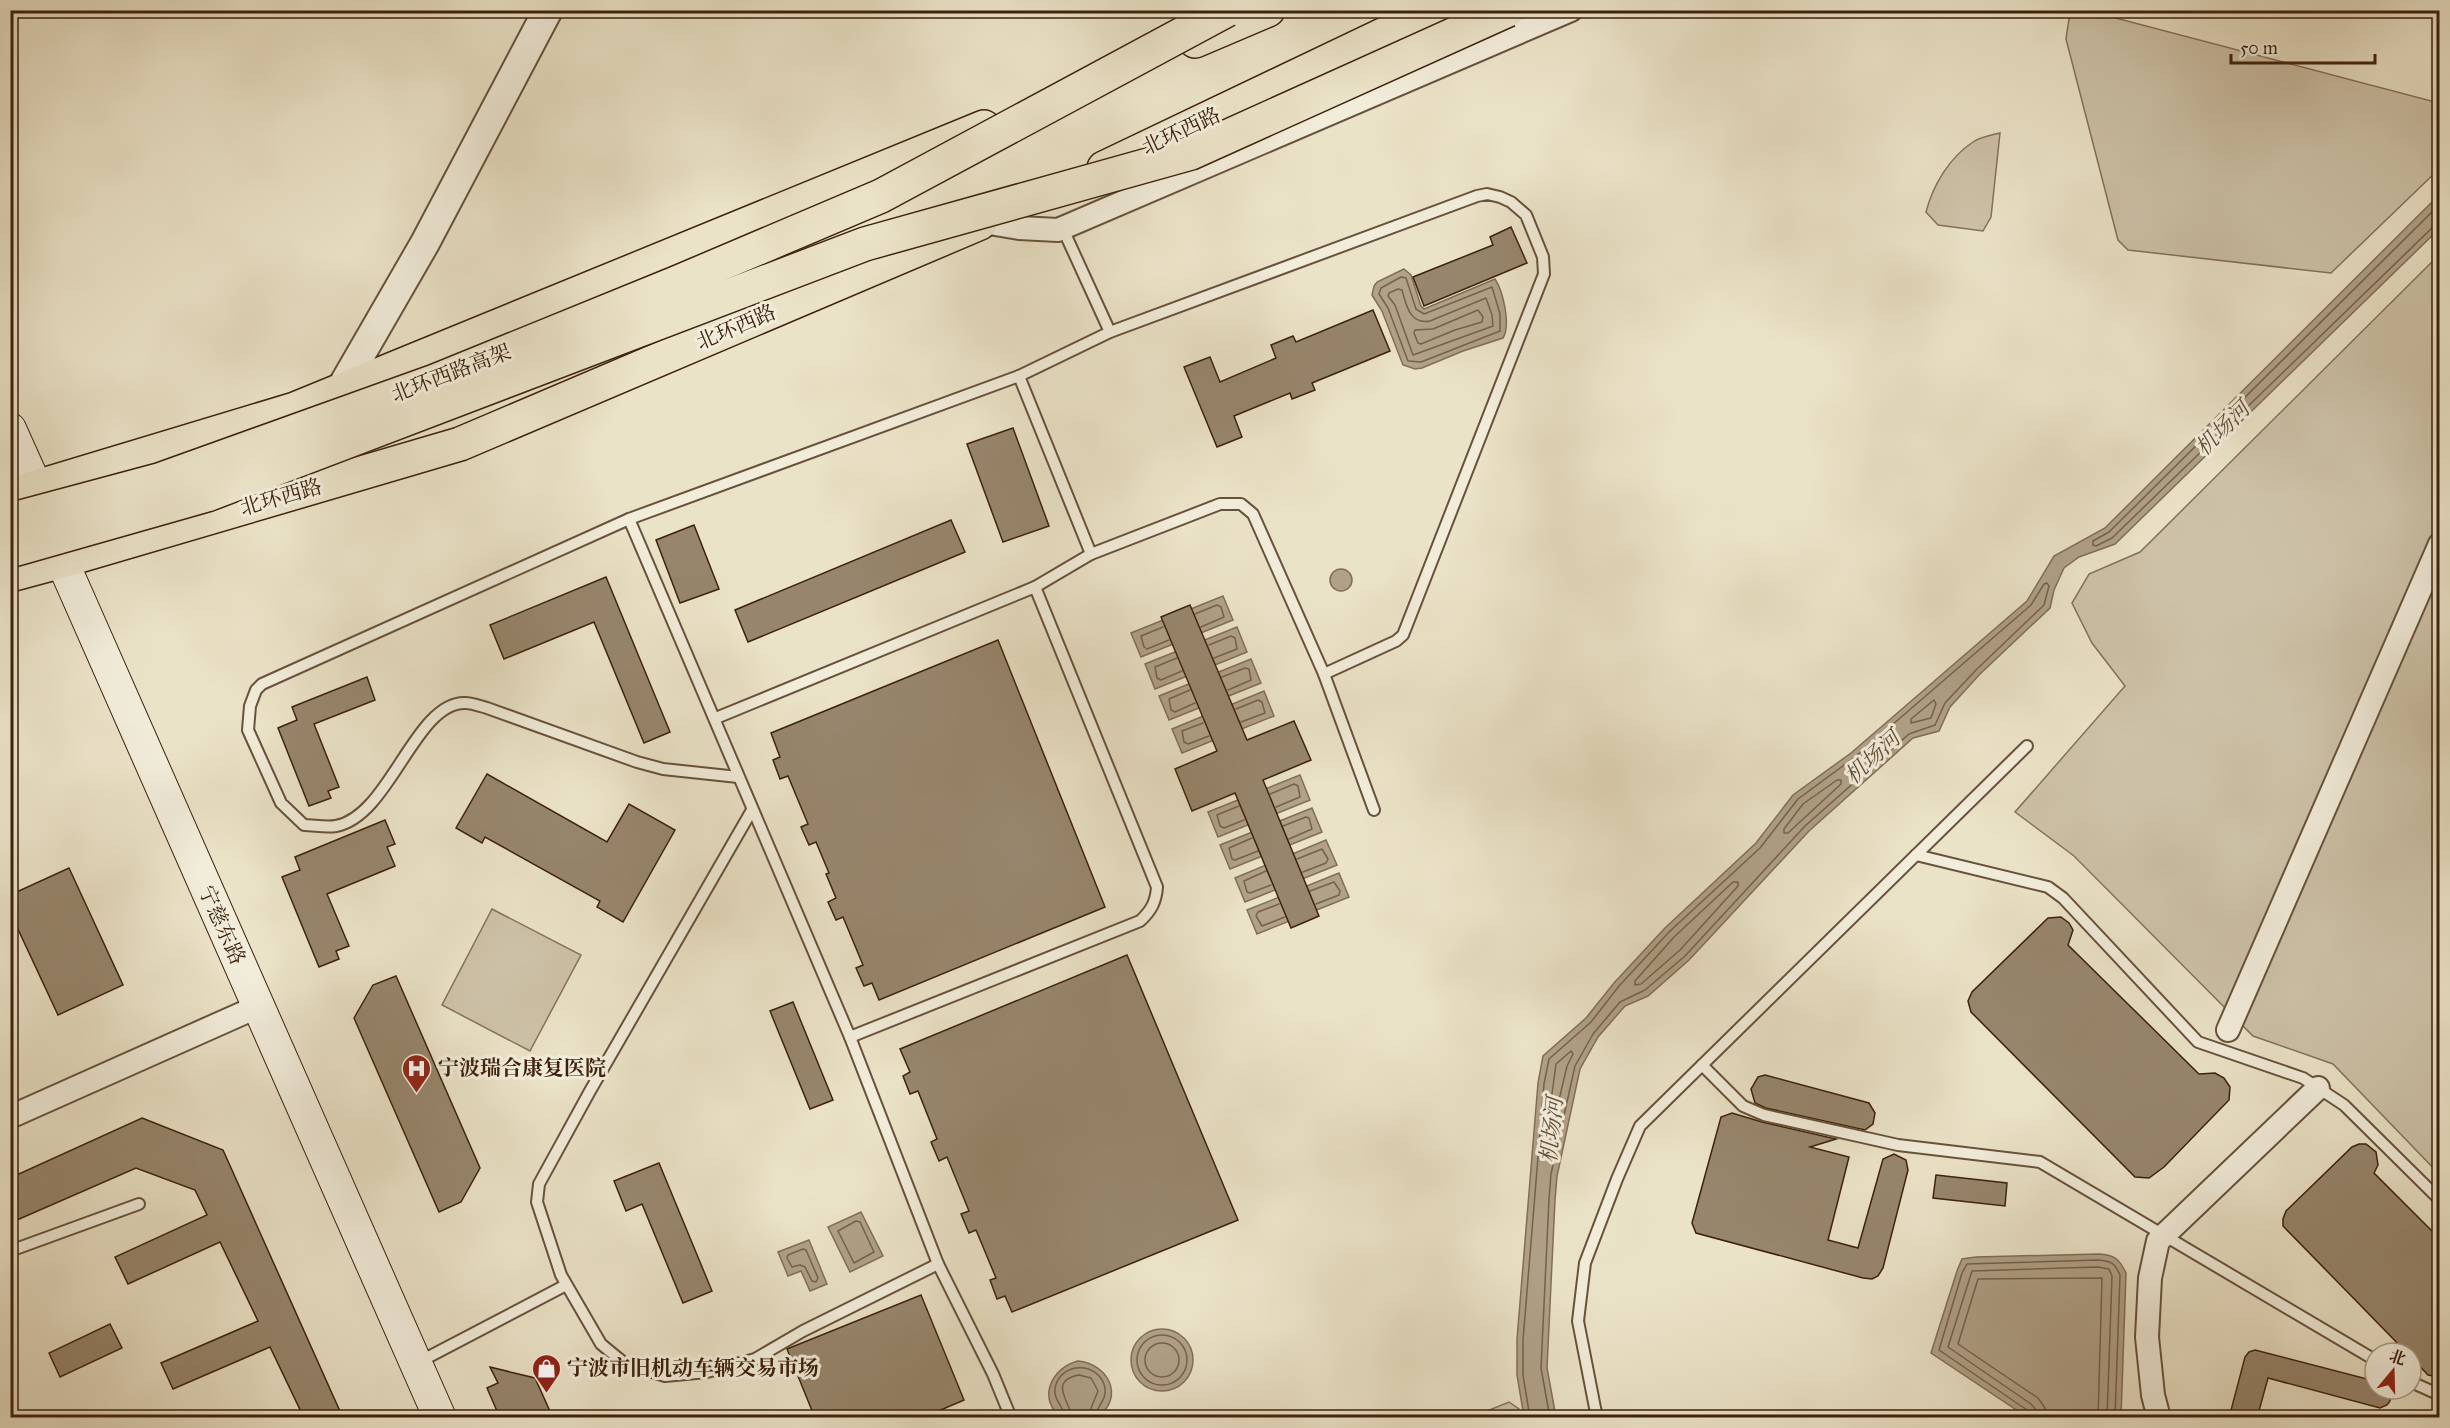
<svg xmlns="http://www.w3.org/2000/svg" width="2450" height="1428" font-family="'IM FELL Great Primer','Noto Serif SC',serif">
	<rect width="100%" height="100%" fill="#ebe3c8"/>
	<filter id="stains"><feTurbulence type="fractalNoise" baseFrequency=".00333" numOctaves="4"/><feColorMatrix values="0 0 0 0 .2 0 0 0 0 .09 0 0 0 0 .02 0 0 0 .5 -.17"/></filter>
	<radialGradient id="worn" r=".72"><stop offset=".6" stop-color="#630" stop-opacity="0"/><stop offset="1" stop-color="#630" stop-opacity=".3"/></radialGradient>
	<g fill="#cdc2a8" stroke="#85725a" stroke-width="1.5">
		<polygon points="2081,11 2089,11 2439,103 2439,169 2331,273 2128,250 2118,240 2066,39 2069,19"/>
		<path d="M2000 133 1991 217 1983 231 1938 225 1926 212C1933 185 1949 158 1973 142 1980 137 1992 135 2000 133Z"/>
		<polygon points="2439,255 2439,1174 2333,1064 2253,1036 2074,856 2015,812 2125,686 2092,643 2072,603 2089,574 2140,552"/>
		<polygon points="492,909 581,955 530,1051 442,1005"/>
		<polygon points="1509,1402 1519,1409 1519,1417 1472,1417"/>
	</g>
	<g fill="#b0a188" stroke="#826e56" stroke-width="1.5">
		<polygon points="2439,195 2439,229 2115,544 2079,557 2064,568 2054,590 2050,608 1980,674 1950,707 1939,731 1913,738 1809,831 1689,960 1648,996 1625,1006 1598,1037 1580,1069 1557,1176 1555,1200 1547,1368 1556,1417 1524,1417 1517,1375 1517,1339 1538,1083 1543,1056 1586,1018 1614,983 1665,928 1756,843 1793,795 1851,753 2027,601 2054,556 2105,528"/>
		<path d="M1404 269 1411 275 1421 306 1424 309 1495 279C1503 291 1511 325 1503 338L1463 351 1422 368 1415 369 1403 365 1382 311 1372 295 1374 286 1377 282Z"/>
		<circle cx="1341" cy="580" r="11"/>
		<polygon points="1223,596 1233,620 1141,657 1131,633"/>
		<polygon points="1237,627 1247,652 1155,689 1145,664"/>
		<polygon points="1251,659 1261,683 1169,720 1159,696"/>
		<polygon points="1264,691 1274,716 1182,753 1172,729"/>
		<polygon points="1300,775 1310,800 1218,837 1208,812"/>
		<polygon points="1312,808 1322,832 1230,869 1220,845"/>
		<polygon points="1326,840 1337,865 1245,902 1235,878"/>
		<polygon points="1339,873 1349,897 1257,934 1247,910"/>
		<polygon points="861,1212 883,1256 850,1272 828,1227"/>
		<polygon points="809,1240 827,1284 810,1291 801,1271 788,1276 778,1252"/>
		<path d="M2099 1254C2114 1255 2119 1258 2126 1273L2121 1417H2027L1931 1353 1957 1271 1962 1259 1976 1257Z"/>
		<circle cx="1162" cy="1360" r="31"/>
		<path d="M1078 1361C1108 1364 1125 1396 1098 1417H1062C1036 1400 1052 1367 1078 1361Z"/>
	</g>
	<g fill="none" stroke-linecap="round" stroke-linejoin="round">
		<g stroke="#76614a" stroke-width="1.5">
			<polyline points="2440,204 2109,532 2093,541 2093,545 2096,546 2112,538 2433,227 2440,225"/>
			<polygon points="1401,277 1406,278 1416,309 1424,314 1492,287 1500,314 1500,331 1421,362 1408,361 1388,308 1379,294 1381,288"/>
			<path d="M1398 289 1402 290C1406 305 1410 325 1430 321L1486 298 1492 315 1493 326 1413 355 1395 305 1388 296 1389 293Z"/>
			<polygon points="1478,310 1483,317 1482,322 1455,330 1421,344 1418,343 1414,333 1415,330 1433,329"/>
			<polyline points="1195,614 1217,605 1221,607 1224,617 1201,627"/>
			<polyline points="1163,627 1141,636 1144,647 1147,649 1169,640"/>
			<polyline points="1209,645 1231,636 1235,638 1237,649 1214,658"/>
			<polyline points="1177,658 1155,667 1157,678 1161,680 1182,671"/>
			<polyline points="1222,677 1245,668 1249,669 1251,680 1228,690"/>
			<polyline points="1190,690 1169,699 1171,710 1175,712 1195,703"/>
			<polygon points="1934,700 1936,704 1931,718 1911,723 1911,719"/>
			<polyline points="1236,709 1258,700 1262,702 1265,713 1241,722"/>
			<polyline points="1203,723 1182,731 1184,742 1188,744 1209,736"/>
			<polygon points="1837,780 1841,780 1841,784 1788,833 1784,833 1784,829 1803,804"/>
			<polyline points="1270,794 1294,784 1298,786 1300,797 1276,807"/>
			<polyline points="1239,806 1217,815 1220,826 1224,828 1244,820"/>
			<polyline points="1283,826 1306,817 1309,818 1312,829 1289,839"/>
			<polyline points="1252,838 1229,848 1232,859 1235,860 1258,851"/>
			<polyline points="1297,859 1322,849 1328,859 1326,863 1303,872"/>
			<polyline points="1266,871 1244,881 1247,892 1250,893 1271,885"/>
			<polygon points="1733,882 1738,882 1738,886 1680,950 1641,984 1635,985 1635,981 1674,937"/>
			<polyline points="1310,891 1334,882 1340,891 1339,895 1316,904"/>
			<polyline points="1279,904 1258,912 1256,916 1262,926 1285,917"/>
			<polygon points="1571,1051 1573,1054 1567,1066 1555,1117 1551,1120 1549,1116 1556,1064"/>
			<polygon points="856,1221 860,1222 874,1252 854,1263 838,1231"/>
			<polygon points="803,1249 806,1250 818,1278 816,1282 812,1281 805,1267 800,1265 792,1267 787,1258 788,1255"/>
			<circle cx="1162" cy="1360" r="25"/>
			<circle cx="1162" cy="1360" r="17"/>
			<path d="M1065 1418C1064 1406 1053 1400 1055 1388 1060 1361 1100 1361 1105 1388 1107 1401 1096 1406 1095 1418"/>
			<path d="M1072 1418C1071 1403 1047 1381 1079 1375L1091 1378 1098 1391 1087 1418"/>
			<polyline points="1530,1418 1523,1375 1523,1340 1544,1084 1549,1059 1591,1022 1619,986 1669,932 1760,848 1798,799 1855,757 2031,605 2044,584 2047,583 2049,586 2044,605 1976,670 1945,703 1935,725 1909,734 1805,826 1685,956 1645,990 1620,1002 1593,1034 1575,1066 1551,1174 1549,1199 1541,1368 1550,1418"/>
			<path d="M2030 1418 2027 1410 1939 1350 1962 1273 1967 1264 2098 1260C2111 1261 2115 1263 2120 1275L2115 1418"/>
			<polyline points="2037,1418 2036,1410 2031,1404 1948,1347 1972,1271 2098,1267 2109,1269 2112,1276 2107,1418"/>
			<polyline points="2046,1418 2045,1408 2038,1398 1958,1344 1978,1279 2102,1278 2098,1418"/>
		</g>
	</g>
	<g fill="#97866d" stroke="#3d210b" stroke-width="1.5">
		<polygon points="1511,227 1527,263 1424,306 1413,277 1493,245 1490,237"/>
		<polygon points="1373,310 1390,351 1312,383 1315,390 1292,399 1290,393 1234,416 1242,437 1217,447 1184,367 1210,357 1220,382 1276,358 1271,345 1293,336 1296,342"/>
		<polygon points="1013,428 1049,526 1003,542 967,444"/>
		<polygon points="951,520 965,552 748,642 735,610"/>
		<polygon points="694,525 719,589 680,603 656,540"/>
		<polygon points="606,577 670,732 644,743 594,622 504,659 490,625"/>
		<polygon points="1190,605 1247,740 1294,721 1311,760 1263,780 1319,916 1291,928 1235,793 1192,811 1175,769 1217,751 1161,617"/>
		<polygon points="998,640 1105,907 879,1000 872,983 864,986 856,968 863,965 843,917 836,920 828,902 836,898 826,874 829,873 816,842 809,845 801,827 808,824 788,776 780,779 773,760 780,757 771,733"/>
		<polygon points="367,677 375,700 314,724 339,787 328,791 331,798 309,806 278,728 297,720 292,707"/>
		<polygon points="487,774 607,842 629,804 675,830 623,922 597,907 600,901 485,837 482,843 456,828"/>
		<polygon points="385,820 395,844 387,847 395,866 327,894 349,946 336,951 339,959 319,967 282,877 300,870 295,857"/>
		<polygon points="69,868 123,985 58,1015 10,912 10,895"/>
		<polygon points="2061,917 2069,923 2073,930 2068,945 2199,1074 2215,1073 2224,1078 2230,1087 2229,1100 2164,1167 2149,1178 2135,1177 1971,1012 1968,1001 1972,992 2048,918"/>
		<polygon points="1127,955 1238,1220 1012,1312 1005,1296 997,1299 990,1280 996,1278 976,1230 969,1233 961,1214 969,1211 947,1157 939,1161 931,1142 937,1139 918,1091 910,1094 903,1076 910,1072 900,1049"/>
		<polygon points="396,976 480,1168 461,1202 439,1212 354,1018 373,985"/>
		<polygon points="793,1002 833,1100 810,1109 770,1011"/>
		<polygon points="1765,1075 1869,1103 1875,1113 1873,1124 1865,1130 1766,1108 1755,1103 1751,1089 1758,1077"/>
		<polygon points="1732,1113 1762,1122 1836,1139 1810,1147 1849,1157 1828,1240 1858,1248 1883,1159 1894,1154 1906,1160 1908,1170 1883,1268 1878,1276 1872,1279 1863,1278 1696,1233 1692,1223 1721,1117"/>
		<polygon points="142,1118 223,1150 343,1418 304,1418 270,1347 173,1389 161,1363 258,1321 220,1242 128,1284 115,1257 207,1215 195,1190 136,1168 10,1223 10,1178"/>
		<polygon points="2359,1144 2366,1144 2376,1152 2378,1165 2374,1173 2439,1238 2439,1377 2428,1375 2411,1357 2411,1353 2407,1353 2283,1226 2283,1219 2286,1211 2352,1147"/>
		<polygon points="659,1163 712,1291 683,1303 642,1204 626,1211 614,1181"/>
		<polygon points="1936,1175 2007,1183 2005,1206 1933,1198"/>
		<polygon points="921,1295 964,1400 922,1418 815,1418 787,1349"/>
		<polygon points="110,1324 122,1348 60,1377 49,1353"/>
		<polygon points="2255,1350 2375,1381 2375,1389 2392,1389 2390,1401 2387,1405 2380,1408 2268,1378 2257,1418 2229,1418 2245,1357 2249,1352"/>
		<polygon points="490,1367 535,1378 553,1418 500,1418 487,1388 498,1383"/>
	</g>
	<g fill="none" stroke-linecap="round" stroke-linejoin="round">
		<defs>
			<g id="service">
				<polyline points="1062,227 1110,332"/>
				<polyline points="1019,376 1091,554"/>
				<polyline points="629,519 850,1037 938,1264 993,1374 1011,1418"/>
				<polyline points="716,718 1035,587 1091,554 1220,504 1241,504 1253,514 1324,674 1374,810"/>
				<path d="M738 777 663 769 637 762 487 708C480 706 472 703 465 703 415 702 390 816 336 826 326 828 314 825 304 825L281 803 248 730 250 706 256 690 262 684 629 519 1019 376 1110 332 1477 196 1487 194 1500 197 1511 202 1526 215 1543 257 1544 274 1403 635 1396 641 1324 674"/>
				<polyline points="752,810 590,1091 539,1184 537,1202 561,1275 601,1344 624,1363 665,1376 707,1372 755,1359 803,1331 938,1264"/>
				<polyline points="1916,855 2048,887 2063,898 2198,1042 2303,1078 2344,1105 2440,1200"/>
				<path d="M850 1037 1140 921C1151 911 1156 902 1157 887L1035 587"/>
				<polyline points="1702,1065 1743,1106 1764,1115 1898,1145 2040,1162 2375,1360"/>
				<polyline points="10,1251 139,1204"/>
				<polyline points="417,1363 566,1285"/>
				<polyline points="2411,1382 2440,1395"/>
				<polyline points="1597,1418 1578,1321 1585,1263 1617,1179 1640,1126 2027,746"/>
			</g>
			<g id="minor">
				<polyline points="983,222 1019,228 1058,230 1571,10"/>
				<polyline points="2228,1030 2440,544"/>
				<polyline points="10,1117 259,1006"/>
				<polyline points="2159,1418 2153,1395 2147,1337 2150,1278 2158,1241 2318,1088"/>
			</g>
			<polyline id="tertiary" points="339,392 425,243 548,10"/>
			<polyline id="secondary" points="10,429 36,487 62,561 440,1418"/>
			<g id="primary">
				<polyline points="1195,41 1268,10"/>
				<polyline points="1104,168 1435,10"/>
				<polyline points="10,495 295,409 984,127"/>
				<polyline points="10,575 62,561 460,444 980,223"/>
			</g>
		</defs>
		<use href="#service" stroke="#68523a" stroke-width="14"/>
		<use href="#minor" stroke="#68523a" stroke-width="26"/>
		<use href="#tertiary" stroke="#68523a" stroke-width="32"/>
		<use href="#secondary" stroke="#3d210b" stroke-width="34"/>
		<use href="#primary" stroke="#3d210b" stroke-width="36"/>
		<use href="#service" stroke="#f2eddb" stroke-width="10"/>
		<use href="#minor" stroke="#f2eddb" stroke-width="22"/>
		<use href="#tertiary" stroke="#f2eddb" stroke-width="28"/>
		<use href="#secondary" stroke="#f2eddb" stroke-width="32"/>
		<use href="#primary" stroke="#ebe3c8" stroke-width="33"/>
		<defs>
			<g id="trunk-bridge">
				<polyline points="10,520 159,480 435,381 676,283 881,196 1227,10"/>
				<polyline points="10,551 207,495 865,244 1191,153 1508,10"/>
			</g>
		</defs>
		<use href="#trunk-bridge" stroke="#3d210b" stroke-width="36" stroke-linecap="butt"/>
		<use href="#trunk-bridge" stroke="#ebe3c8" stroke-width="33"/>
	</g>
	<defs>
		<symbol id="hospital-pin" viewBox="-11 -11 22 30"><path d="M0 17L-7.5 6A9.5 9.5 0 1 1 7.5 6Z" fill="#8f2418" stroke="#f2eddb"/><path d="M-5-5h3v3.5h4V-5h3V5h-3V1.5h-4V5h-3Z" fill="#fff"/></symbol>
		<symbol id="shop-pin" viewBox="-11 -11 22 30"><path d="M0 17L-7.5 6A9.5 9.5 0 1 1 7.5 6Z" fill="#8f2418" stroke="#f2eddb"/><path d="M-5-2.5h2.3a2.7 3.5 0 0 1 5.4 0H5L5.5 6h-11ZM-1.5-2.5h3a1.5 2.3 0 0 0-3 0Z" fill="#fff"/></symbol>
	</defs>
	<g fill-rule="evenodd">
		<use href="#hospital-pin" x="400" y="1052" width="33" height="45"/>
		<use href="#shop-pin" x="530" y="1352" width="33" height="45"/>
	</g>
	<g text-anchor="middle" stroke-width="6" stroke-linejoin="round" paint-order="stroke">
		<g font-size="21" fill="#3d210b" stroke="#f2eddb">
			<text transform="translate(1181 131) rotate(-25)" y="7">北环西路</text>
			<text transform="translate(736 327) rotate(-23)" y="7">北环西路</text>
			<text transform="translate(451 373) rotate(-21)" y="7">北环西路高架</text>
			<text transform="translate(281 497) rotate(-16)" y="7">北环西路</text>
			<text transform="translate(222 925) rotate(66)" y="7">宁慈东路</text>
		</g>
		<g font-size="21" font-weight="bold" fill="#3d210b" stroke="#f2eddb" text-anchor="start">
			<text x="438" y="1075">宁波瑞合康复医院</text>
			<text x="567" y="1375">宁波市旧机动车辆交易市场</text>
		</g>
		<g font-size="22" font-style="italic" fill="#654e37" stroke="#f2eddb">
			<text transform="translate(2222 428) rotate(-45)" y="8">机场河</text>
			<text transform="translate(1872 757) rotate(-43)" y="8">机场河</text>
			<text transform="translate(1551 1130) rotate(-84)" y="8">机场河</text>
		</g>
	</g>
	<rect width="2450" height="1428" fill="none" stroke="#ebe3c8" stroke-width="36"/>
	<rect x="12" y="12" width="2426" height="1404" fill="none" stroke="#3d210b" stroke-width="3"/>
	<rect x="18" y="18" width="2414" height="1392" fill="none" stroke="#3d210b" stroke-width="1.5"/>
	<g transform="translate(2393 1371) rotate(19)"><circle r="28" fill="#f2eddb" stroke="#aa9b88" stroke-width="1.5"/>
	<path d="M0-4.5L10 22L0 15L-10 22Z" fill="#8f2418"/>
	<text y="-9" font-size="16" font-weight="bold" text-anchor="middle" fill="#3d210b">北</text>
	</g>
	<path d="M2231 54v9h144v-9" fill="none" stroke="#3d210b" stroke-width="3"/>
	<text x="2240" y="54" font-size="18" fill="#3d210b" stroke="#f2eddb" stroke-width="4.5" paint-order="stroke">50 m</text>
	<rect width="100%" height="100%" filter="url(#stains)"/>
	<rect width="100%" height="100%" fill="url(#worn)"/>
</svg>
